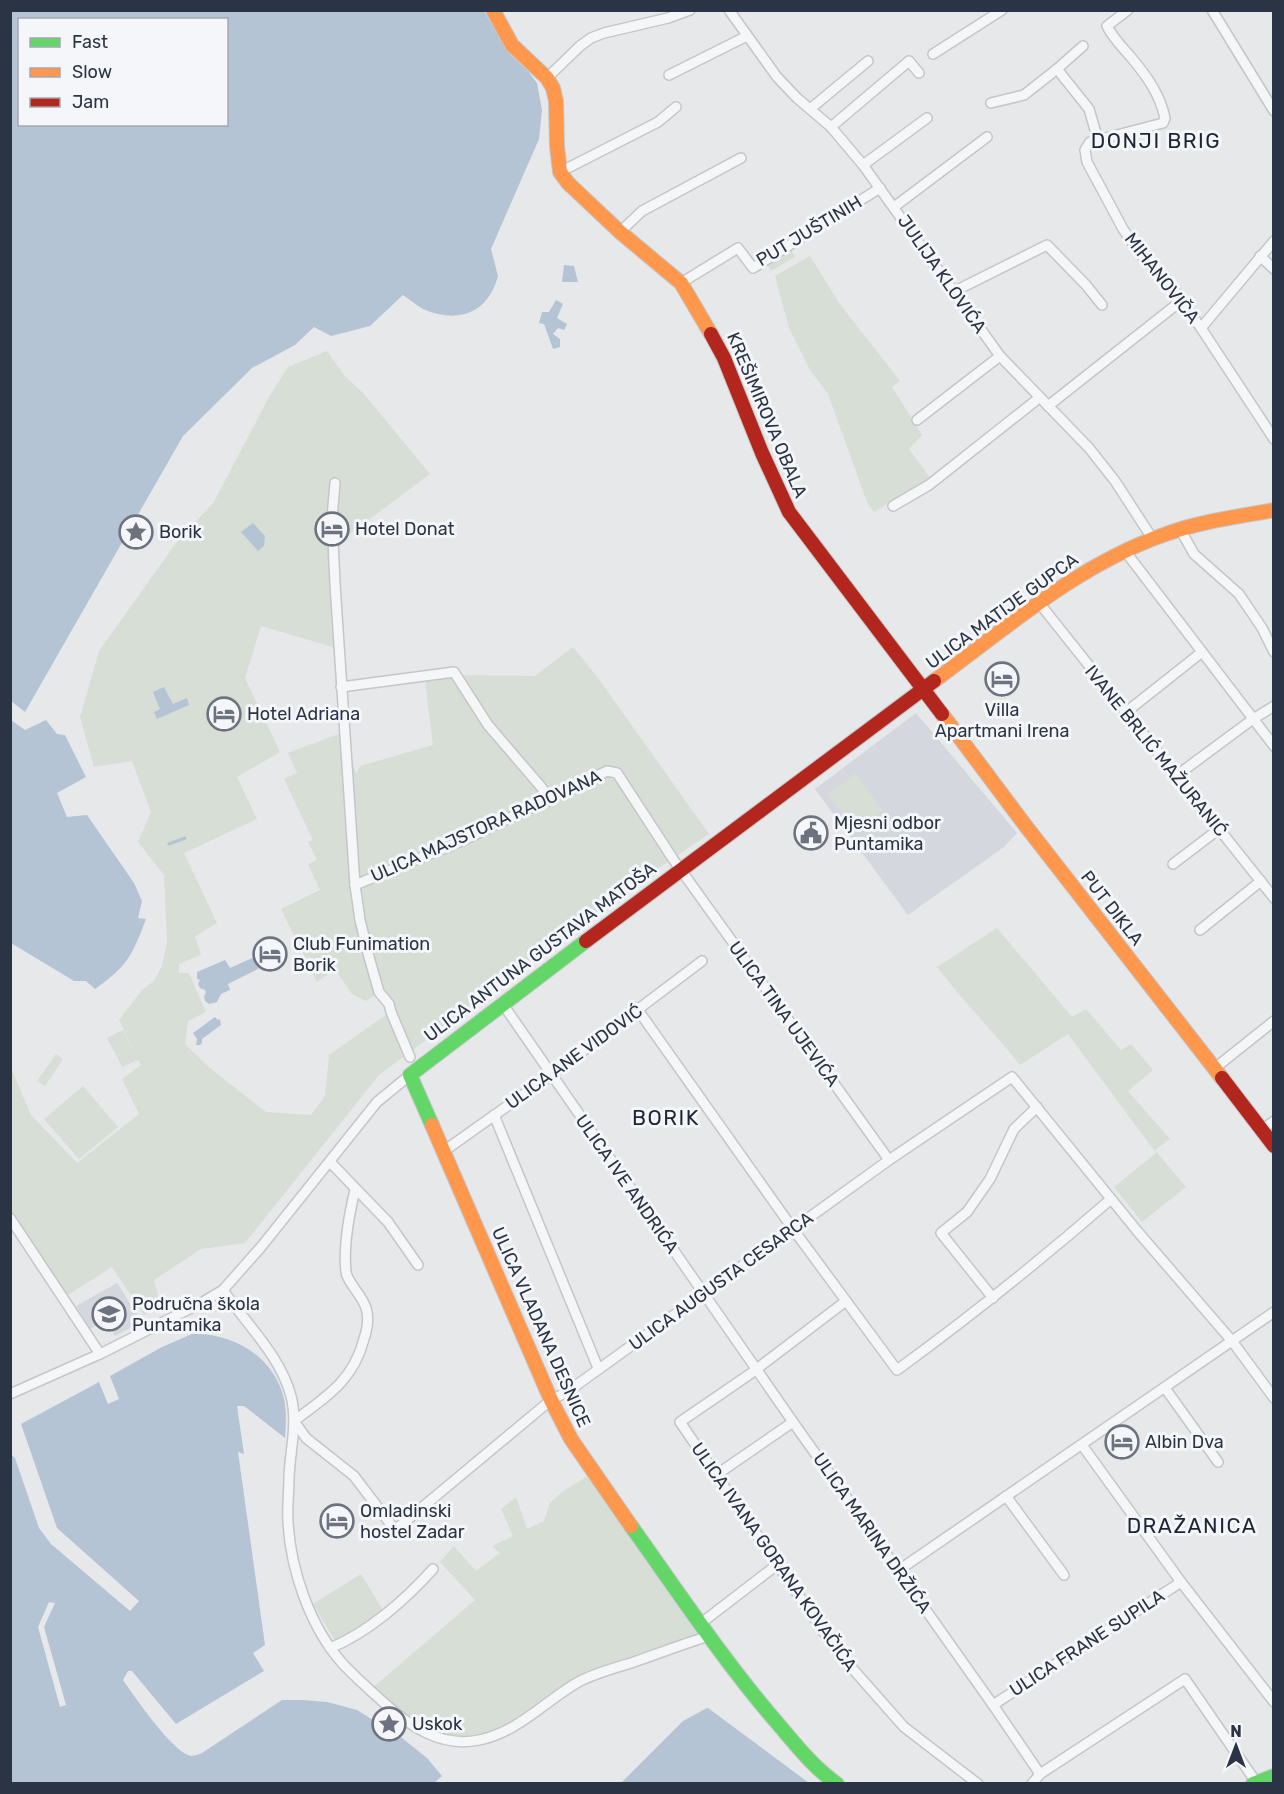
<svg xmlns="http://www.w3.org/2000/svg" width="1284" height="1794" font-family="Rubik,sans-serif">
	<rect width="100%" height="100%" fill="#e6e8ea"/>
	<g fill="#d4d7dd">
		<polygon points="916,713 1017,833 1004,847 908,915 815,789"/>
		<polygon points="117,1283 142,1322 115,1336 105,1321 90,1329 76,1306"/>
	</g>
	<g fill="#d6ded6">
		<polygon points="791,250 795,257 771,271 767,264"/>
		<polygon points="810,256 839,303 900,381 892,387 922,435 909,449 930,478 874,512 867,502 828,394 810,370 789,328 775,276"/>
		<polygon points="327,351 344,375 364,394 430,474 339,542 336,648 261,626 245,678 280,752 237,777 257,819 184,853 217,923 195,936 201,955 179,964 179,973 189,973 206,1012 188,1021 185,1044 210,1068 266,1112 311,1115 325,1096 329,1055 390,1012 379,992 366,1001 352,994 335,969 317,982 281,909 320,890 308,864 317,860 308,842 313,840 284,779 297,773 288,753 344,732 356,774 360,766 433,745 425,680 467,675 535,676 573,647 598,678 709,834 641,880 379,1075 245,1243 201,1249 154,1280 161,1306 144,1315 112,1267 63,1298 11,1218 10,1066 31,1115 77,1163 139,1114 122,1079 141,1065 138,1060 122,1067 107,1038 123,1030 135,1053 119,1020 142,990 154,981 162,966 167,942 164,875 138,842 151,812 132,761 94,767 80,717 99,651 176,543 214,502 269,397 288,367"/>
		<polygon points="856,773 883,811 855,832 827,794"/>
		<path d="M997 928 1072 1017 1086 1009 1121 1050 1131 1044 1153 1070 1128 1091 1170 1139 1155 1150 1186 1187 1142 1222 1114 1187 1156 1153 1068 1034 1020 1065C993 1031 963 1001 937 967Z"/>
		<polygon points="56,1054 63,1059 45,1086 37,1081"/>
		<polygon points="83,1086 118,1127 79,1159 44,1119"/>
		<polygon points="593,1473 709,1636 592,1676 507,1732 476,1741 422,1732 370,1690 475,1600 440,1562 454,1546 476,1571 500,1553 492,1546 513,1536 501,1509 516,1497 527,1529 544,1521 550,1503 563,1491"/>
		<polygon points="361,1574 384,1612 336,1642 313,1604"/>
	</g>
	<g fill="#b4c4d5" fill-rule="evenodd">
		<path d="M11 11H484L510 54 528 71 537 83 542 110 539 139 491 249 498 276C488 314 457 324 423 309 416 305 409 299 403 295L370 326 331 336 314 327 295 345 252 368 183 436 25 712 11 701ZM20 20H226V124H20Z"/>
		<polygon points="564,265 574,266 578,282 562,282"/>
		<polygon points="556,300 563,304 557,318 567,324 564,330 558,328 553,334 560,339 560,347 553,349 544,324 539,323 542,312 549,312"/>
		<polygon points="253,523 265,536 264,546 258,551 241,532"/>
		<polygon points="164,687 173,704 187,698 189,705 157,719 154,712 160,709 153,692"/>
		<path d="M11 720 25 730 46 720 57 734 65 735 86 777 57 793 67 817 87 815 134 883 142 901 138 918 146 919C133 954 127 967 95 989L86 981H74L11 943Z"/>
		<polygon points="261,954 266,965 228,984 230,990 221,994 217,1002 209,1004 205,1001 204,997 206,992 205,990 200,988 198,984 200,980 197,979 197,972 225,960 230,968"/>
		<polygon points="215,1017 218,1020 220,1019 221,1025 202,1039 202,1043 200,1045 196,1045 197,1039 193,1033"/>
		<path d="M192 1334C233 1333 271 1355 283 1395 287 1409 286 1424 285 1438L244 1406H237L244 1454 238 1452 265 1645 253 1653 264 1671 176 1724 132 1671H128L123 1680C134 1696 170 1748 188 1755 193 1757 197 1755 202 1753L282 1700H303L327 1702 357 1710 402 1738 427 1758 442 1776 433 1784 11 1783 10 1454 15 1458 39 1528 51 1544 130 1611 139 1601 57 1528 21 1424 99 1382 108 1404 119 1399 110 1376 162 1347Z"/>
		<polygon points="707,1708 708,1708 809,1783 621,1783 683,1721"/>
	</g>
	<polygon fill="#e6e8ea" points="49,1602 55,1603 44,1627 66,1705 60,1707 38,1627"/>
	<g fill="none" stroke-linecap="round" stroke-linejoin="round">
		<polyline stroke="#b4c4d5" stroke-width="3" points="169,844 185,838"/>
		<defs>
			<g id="street">
				<polyline points="729,10 777,77 797,98 831,127 863,165 1000,356 1089,448 1115,481 1152,538"/>
				<path d="M1128 10 1107 26C1113 38 1122 47 1130 56 1146 75 1160 94 1165 118L1163 123 1090 142 1085 150 1087 162 1123 229 1144 259 1165 277 1201 328 1274 439"/>
				<polyline points="1212,10 1274,111"/>
				<polyline points="1083,46 1057,69 1089,109 1098,140"/>
				<polyline points="933,54 1002,10"/>
				<polyline points="669,75 747,36"/>
				<polyline points="547,78 580,46 591,38 604,33 668,18 690,10"/>
				<polyline points="991,103 1024,95 1057,69"/>
				<polyline points="810,109 868,61"/>
				<polyline points="831,127 909,61 919,73"/>
				<polyline points="863,165 927,118"/>
				<polyline points="560,172 658,122 676,107"/>
				<polyline points="894,207 987,137"/>
				<polyline points="620,232 642,211 741,158"/>
				<polyline points="1260,256 1274,269"/>
				<polyline points="681,283 738,248 753,268 880,188"/>
				<polyline points="953,292 1047,245 1086,285 1102,305"/>
				<polyline points="1201,328 1274,241"/>
				<polyline points="1048,406 1181,301"/>
				<polyline points="917,420 1000,356"/>
				<polyline points="335,483 332,518 335,584 355,885 360,920 369,957 379,992 389,1004 391,1012 410,1057"/>
				<polyline points="893,506 929,485 1039,398"/>
				<polyline points="1180,529 1194,554 1239,594 1262,628 1274,652"/>
				<polyline points="1125,551 1274,746"/>
				<polyline points="1040,604 1274,898"/>
				<polyline points="341,687 454,672 488,725 542,788 548,801"/>
				<polyline points="1125,713 1202,652"/>
				<polyline points="1176,776 1253,719 1274,706"/>
				<polyline points="1173,864 1219,829"/>
				<polyline points="355,885 464,840 607,771 617,773 673,859 889,1160"/>
				<polyline points="1200,930 1261,881"/>
				<polyline points="502,1003 793,1422 993,1705 1040,1774"/>
				<path d="M638 1010 793 1229 897 1370C971 1316 1042 1259 1111 1199"/>
				<polyline points="1215,1068 1274,1021"/>
				<polyline points="494,1115 598,1368"/>
				<polyline points="1262,1130 1274,1121"/>
				<polyline points="444,1151 551,1075 702,961"/>
				<polyline points="330,1162 388,1222 418,1265"/>
				<path d="M355 1190C349 1215 343 1245 346 1272 347 1282 362 1295 366 1308 369 1317 367 1330 364 1339 353 1381 327 1396 294 1421L306 1438 354 1476 395 1530 551 1400 567 1392 889 1160 1012 1077 1138 1232 1232 1341 1274 1398"/>
				<polyline points="10,1218 100,1354"/>
				<path d="M223 1290C246 1324 280 1355 291 1396 298 1423 290 1450 289 1477 289 1492 287 1508 288 1523 291 1571 310 1627 343 1664 355 1677 369 1689 382 1701 409 1726 441 1748 479 1740 519 1732 546 1700 580 1681 596 1673 614 1668 631 1663 657 1654 683 1644 709 1636"/>
				<polyline points="993,1298 941,1233 967,1212 990,1179 1014,1129 1037,1107"/>
				<polyline points="846,1301 750,1374 680,1422 836,1650 904,1727 978,1784"/>
				<polyline points="1165,1388 1218,1462"/>
				<polyline points="10,1394 102,1353 203,1302 223,1290 261,1247 377,1102 410,1075"/>
				<polyline points="1082,1445 1181,1582 1274,1702"/>
				<polyline points="716,1475 793,1422"/>
				<polyline points="1006,1496 1064,1575"/>
				<polyline points="899,1570 1274,1312"/>
				<polyline points="700,1624 778,1564"/>
				<path d="M330 1648C368 1633 406 1599 433 1569"/>
				<polyline points="993,1705 1181,1582"/>
				<polyline points="1032,1784 1040,1774 1185,1679 1256,1782"/>
			</g>
			<g id="fast">
				<polyline points="432,1125 410,1075 586,941"/>
				<path d="M631 1526C679 1593 725 1663 779 1725 797 1746 814 1768 837 1784"/>
				<polyline points="1253,1784 1274,1776"/>
			</g>
			<g id="slow">
				<polyline points="493,10 512,45 547,78 553,88 556,101 557,146 560,172 568,183 620,232 681,283 711,334"/>
				<path d="M934 681C1007 627 1079 564 1166 534 1201 521 1238 517 1274 510"/>
				<polyline points="942,714 1025,825 1222,1078"/>
				<polyline points="432,1125 551,1400 571,1439 631,1526"/>
			</g>
			<g id="jam">
				<polyline points="711,334 724,358 762,453 789,512 942,714"/>
				<polyline points="586,941 934,681"/>
				<polyline points="1222,1078 1274,1146"/>
			</g>
		</defs>
		<use href="#street" stroke="#c4c6c8" stroke-width="12"/>
		<use href="#fast" stroke="#c4c6c8" stroke-width="16"/>
		<use href="#slow" stroke="#c4c6c8" stroke-width="16"/>
		<use href="#jam" stroke="#c4c6c8" stroke-width="16"/>
		<use href="#street" stroke="#f5f6f7" stroke-width="9"/>
		<use href="#fast" stroke="#63d668" stroke-width="14"/>
		<use href="#slow" stroke="#ff974d" stroke-width="14"/>
		<use href="#jam" stroke="#b3261e" stroke-width="14"/>
	</g>
	<defs>
		<symbol id="hotel-ring" viewBox="-11 -11 22 22"><circle r="9.5" fill="#f4f6f9" stroke="#6c737f" stroke-width="1.5"/><path d="M-6-4.5h1.5V1H6V5H4.5V3h-9V5H-6ZM-4 0a1.8 1.8 0 1 1 3.6 0ZM.5 0V-2.5h3Q6-2.5 6 0Z" fill="#6c737f"/></symbol>
		<symbol id="sight-ring" viewBox="-11 -11 22 22"><circle r="9.5" fill="#f4f6f9" stroke="#6c737f" stroke-width="1.5"/><path d="M0-6L1.8-2.2L6-1.7L2.9 1.2L3.7 5.4L0 3.3L-3.7 5.4L-2.9 1.2L-6-1.7L-1.8-2.2Z" fill="#6c737f"/></symbol>
		<symbol id="civic-ring" viewBox="-11 -11 22 22"><circle r="9.5" fill="#f4f6f9" stroke="#6c737f" stroke-width="1.5"/><path d="M-.6-6.5H3V-4.5H.6V-3L4-1V1h2V6H-6V1h2V-1L-.6-3ZM-1.2 2.5V6h2.4V2.5Z" fill="#6c737f"/></symbol>
		<symbol id="school-ring" viewBox="-11 -11 22 22"><circle r="9.5" fill="#f4f6f9" stroke="#6c737f" stroke-width="1.5"/><path d="M0-5L7-2L0 1L-7-2ZM-4 1L0 2.5L4 1V4Q0 6-4 4Z" fill="#6c737f"/></symbol>
	</defs>
	<g fill-rule="evenodd">
		<use href="#hotel-ring" x="313" y="510" width="38" height="38"/>
		<use href="#sight-ring" x="117" y="513" width="38" height="38"/>
		<use href="#hotel-ring" x="983" y="660" width="38" height="38"/>
		<use href="#hotel-ring" x="205" y="695" width="38" height="38"/>
		<use href="#civic-ring" x="792" y="814" width="38" height="38"/>
		<use href="#hotel-ring" x="251" y="935" width="38" height="38"/>
		<use href="#school-ring" x="90" y="1295" width="38" height="38"/>
		<use href="#hotel-ring" x="1103" y="1423" width="38" height="38"/>
		<use href="#hotel-ring" x="318" y="1502" width="38" height="38"/>
		<use href="#sight-ring" x="370" y="1705" width="38" height="38"/>
	</g>
	<g text-anchor="middle" stroke-width="6" stroke-linejoin="round" paint-order="stroke">
		<g font-size="18" fill="#2b3445" stroke="#f4f6f9">
			<text transform="translate(809 231) rotate(-31)" y="6">PUT JUŠTINIH</text>
			<text transform="translate(942 274) rotate(55)" y="6">JULIJA KLOVIĆA</text>
			<text transform="translate(1162 278) rotate(52)" y="6">MIHANOVIČA</text>
			<text transform="translate(767 415) rotate(67)" y="6">KREŠIMIROVA OBALA</text>
			<text transform="translate(1002 611) rotate(-36)" y="6">ULICA MATIJE GUPCA</text>
			<text transform="translate(1156 751) rotate(51)" y="6">IVANE BRLIĆ MAŽURANIĆ</text>
			<text transform="translate(486 826) rotate(-24)" y="6">ULICA MAJSTORA RADOVANA</text>
			<text transform="translate(1112 908) rotate(52)" y="6">PUT DIKLA</text>
			<text transform="translate(540 952) rotate(-37)" y="6">ULICA ANTUNA GUSTAVA MATOŠA</text>
			<text transform="translate(784 1014) rotate(54)" y="6">ULICA TINA UJEVIĆA</text>
			<text transform="translate(574 1057) rotate(-36)" y="6">ULICA ANE VIDOVIĆ</text>
			<text transform="translate(627 1184) rotate(55)" y="6">ULICA IVE ANDRIĆA</text>
			<text transform="translate(721 1281) rotate(-36)" y="6">ULICA AUGUSTA CESARCA</text>
			<text transform="translate(541 1327) rotate(66)" y="6">ULICA VLADANA DESNICE</text>
			<text transform="translate(872 1533) rotate(55)" y="6">ULICA MARINA DRŽIĆA</text>
			<text transform="translate(774 1557) rotate(55)" y="6">ULICA IVANA GORANA KOVAČIĆA</text>
			<text transform="translate(1087 1643) rotate(-33)" y="6">ULICA FRANE SUPILA</text>
		</g>
		<g font-size="18" fill="#2b3445" stroke="#f4f6f9" text-anchor="start">
			<text x="355" y="535">Hotel Donat</text>
			<text x="159" y="538">Borik</text>
			<text x="1002" y="716" text-anchor="middle">Villa<tspan x="1002" dy="21">Apartmani Irena</tspan></text>
			<text x="247" y="720">Hotel Adriana</text>
			<text x="834" y="829">Mjesni odbor<tspan x="834" dy="21">Puntamika</tspan></text>
			<text x="293" y="950">Club Funimation<tspan x="293" dy="21">Borik</tspan></text>
			<text x="132" y="1310">Područna škola<tspan x="132" dy="21">Puntamika</tspan></text>
			<text x="1145" y="1448">Albin Dva</text>
			<text x="360" y="1517">Omladinski<tspan x="360" dy="21">hostel Zadar</tspan></text>
			<text x="412" y="1730">Uskok</text>
		</g>
		<g font-size="21" letter-spacing="1.5" fill="#1d2536" stroke="#f4f6f9">
			<text x="1156" y="148">DONJI BRIG</text>
			<text x="666" y="1125">BORIK</text>
			<text x="1192" y="1533">DRAŽANICA</text>
		</g>
	</g>
	<rect width="1284" height="1794" fill="none" stroke="#2b3445" stroke-width="24"/>
	<rect x="18" y="18" width="210" height="108" fill="#f4f6f9" stroke="#a4a8b1" stroke-width="1.5"/>
	<rect x="30" y="38" width="30" height="9" fill="#63d668" stroke="#a4a8b1" stroke-width="1.5"/>
	<text x="72" y="48" font-size="18" fill="#2b3445">Fast</text>
	<rect x="30" y="68" width="30" height="9" fill="#ff974d" stroke="#a4a8b1" stroke-width="1.5"/>
	<text x="72" y="78" font-size="18" fill="#2b3445">Slow</text>
	<rect x="30" y="98" width="30" height="9" fill="#b3261e" stroke="#a4a8b1" stroke-width="1.5"/>
	<text x="72" y="108" font-size="18" fill="#2b3445">Jam</text>
	<g transform="translate(1236 1746)" stroke="#f4f6f9" stroke-width="4.5" paint-order="stroke">
	<path d="M0-4.5L10 22L0 15L-10 22Z" fill="#2b3445"/>
	<text y="-9" font-size="16" font-weight="bold" text-anchor="middle" fill="#2b3445">N</text>
	</g>
</svg>
